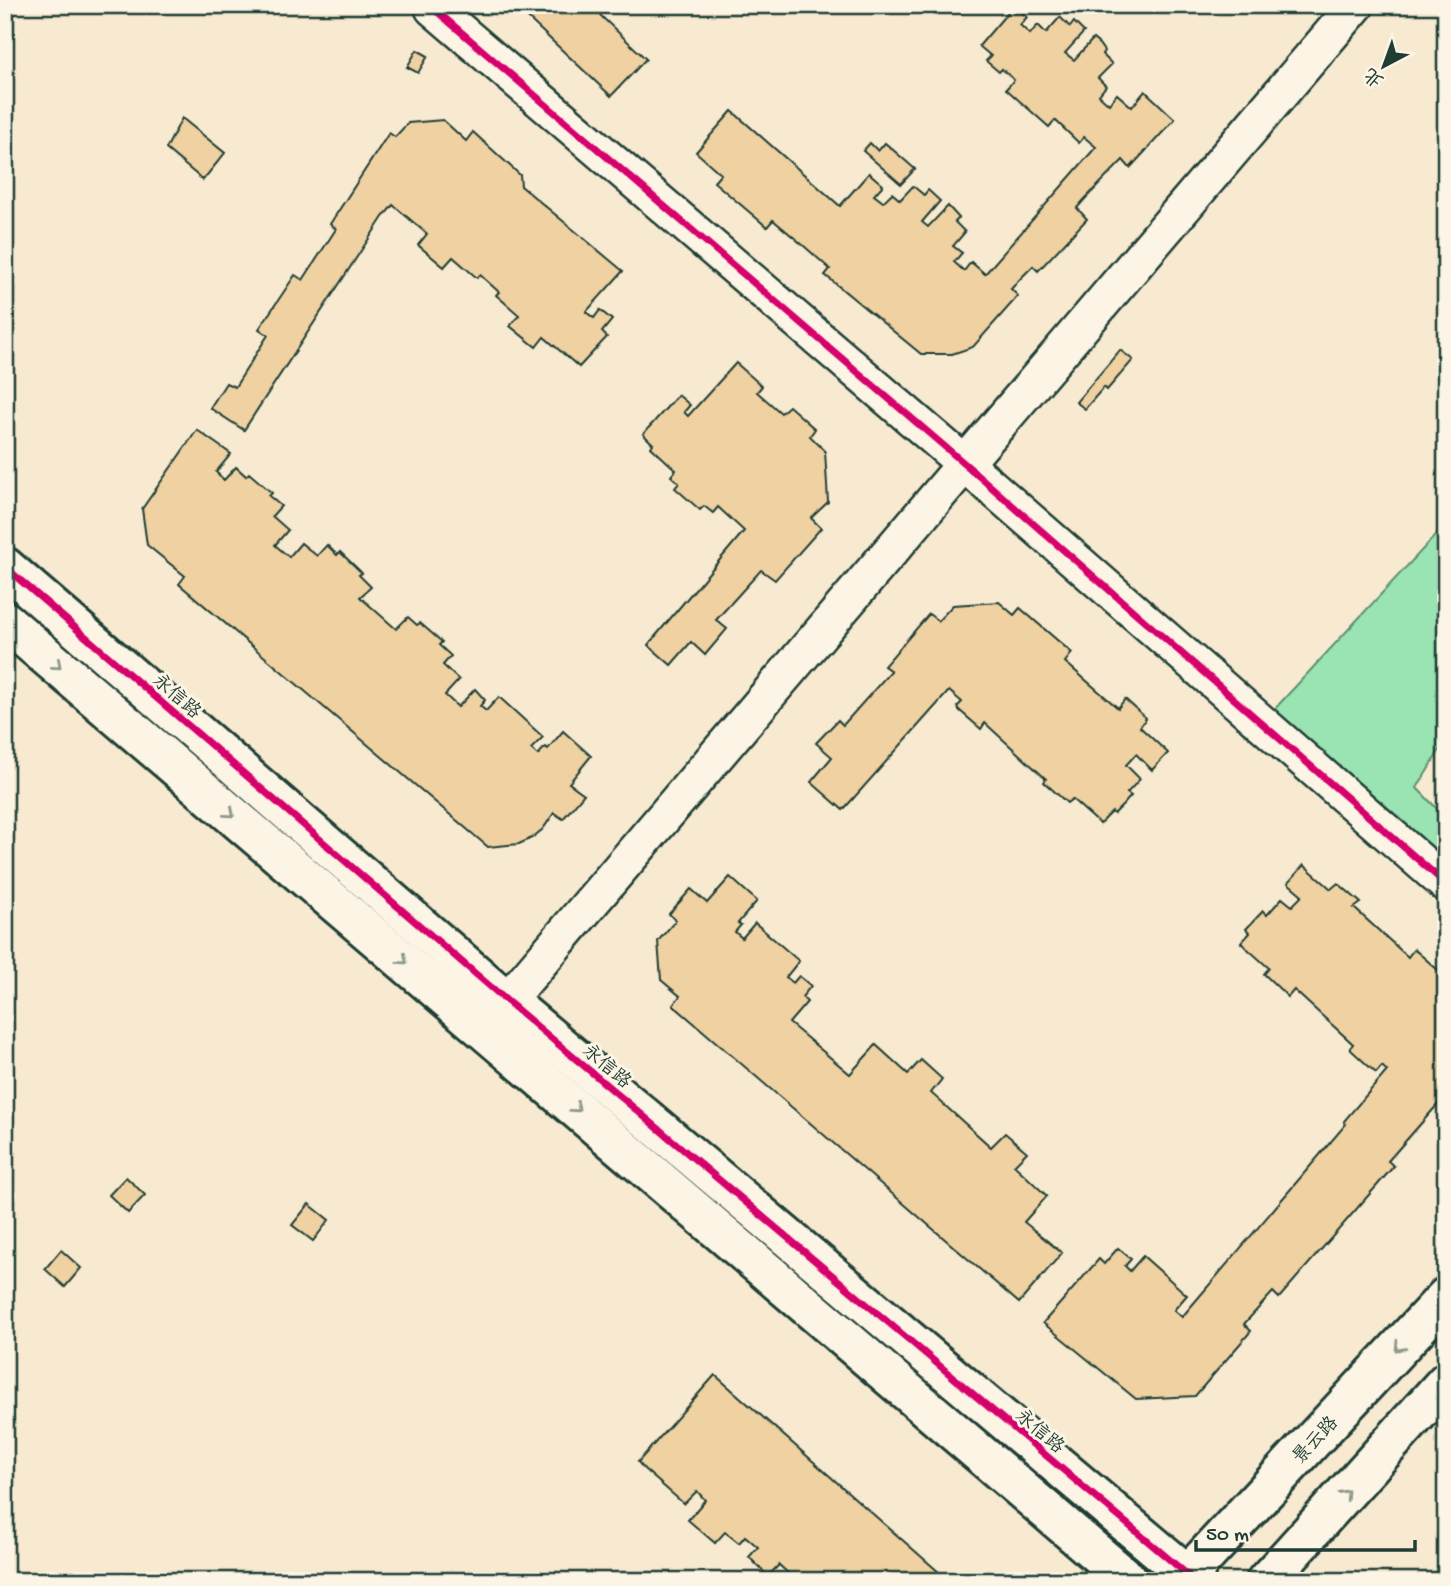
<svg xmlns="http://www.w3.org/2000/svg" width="1451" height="1586" font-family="'Gochi Hand','LXGW WenKai TC',sans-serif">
	<rect width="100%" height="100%" fill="#f8ead1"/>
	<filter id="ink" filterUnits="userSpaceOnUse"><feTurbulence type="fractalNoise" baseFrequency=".0143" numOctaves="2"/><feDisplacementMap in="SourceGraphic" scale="14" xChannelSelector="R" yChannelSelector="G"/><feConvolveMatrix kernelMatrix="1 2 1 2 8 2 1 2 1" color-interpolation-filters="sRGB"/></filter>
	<g filter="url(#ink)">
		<polygon fill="#9ae3b2" stroke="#5c9073" stroke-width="2" points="1446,524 1446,750 1441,748 1417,788 1446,818 1446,848 1436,860 1269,715"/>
		<g fill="#f0d1a2" stroke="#1f3d34" stroke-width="2">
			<polygon points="514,5 608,5 600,15 646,59 611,96"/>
			<polygon points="1014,5 1027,17 1020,25 1030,34 1038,25 1046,33 1060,17 1070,27 1074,22 1084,32 1065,53 1074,60 1093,39 1099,44 1104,51 1102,54 1112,64 1098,78 1106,86 1099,95 1109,104 1117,94 1132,107 1145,91 1175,119 1130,168 1123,160 1084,200 1077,208 1087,219 1038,271 1033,266 1021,278 1011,289 1018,296 973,347 952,354 921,354 825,275 830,269 804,246 773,220 767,227 714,182 721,174 696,152 732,111 840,206 869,173 883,185 874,195 883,202 892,193 900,200 913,186 924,195 928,190 940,201 922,222 928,227 948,206 959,218 955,222 965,232 953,246 962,253 954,262 964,271 971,262 985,274 1096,147 1084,137 1079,143 1055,120 1049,127 1006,89 1014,80 1002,69 999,72 986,61 991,56 979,46"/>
			<polygon points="417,50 428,56 418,73 407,67"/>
			<polygon points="182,118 225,153 203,180 166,149"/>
			<polygon points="443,120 466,141 473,132 520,175 521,186 623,271 586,312 594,318 600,310 612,320 602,332 607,337 579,367 544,337 536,347 510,326 519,315 496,295 499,292 480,275 477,278 453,257 444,267 418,245 427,234 393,205 383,217 244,430 210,408 226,383 235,387 268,335 259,329 295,275 303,280 336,229 330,224 389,133 395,137 408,123"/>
			<polygon points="870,143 878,151 885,143 915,169 901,184 863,151"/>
			<polygon points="1120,350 1133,360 1107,390 1104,387 1085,409 1076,402"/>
			<polygon points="736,363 762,386 757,392 781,413 789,406 815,429 810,436 825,451 828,502 811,518 821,528 775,580 761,570 716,620 727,629 705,655 691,642 671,665 648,645 744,531 718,507 713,513 704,506 700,510 675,488 679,483 671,476 676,470 651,447 653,444 643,434 678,395 690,405 684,412 688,416"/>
			<polygon points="197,430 231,454 216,472 224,480 236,467 246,476 249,473 272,493 269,496 281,506 272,516 288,530 275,545 289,557 301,543 317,556 327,545 337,555 340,552 362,573 359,575 371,587 360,597 396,629 408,617 417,625 420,623 442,642 439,645 451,656 443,665 459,680 445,695 458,707 475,689 485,700 480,706 486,711 499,697 543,737 531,749 538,755 545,747 548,749 563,731 591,756 569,783 584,794 563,819 554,813 543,829 532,838 519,844 488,847 179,584 185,576 147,545 142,509"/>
			<polygon points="999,602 1014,615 1020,608 1072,653 1065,662 1118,708 1125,699 1146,718 1140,727 1168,753 1152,770 1136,754 1126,765 1140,779 1127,793 1131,796 1123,805 1114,814 1112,812 1100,824 1072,799 1067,803 1044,782 1046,779 985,723 981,729 959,710 957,707 962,702 949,691 843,810 811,782 832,757 816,743 838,720 843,725 844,724 891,671 884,666 929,614 938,621 953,605"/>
			<polygon points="1304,865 1331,889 1338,883 1361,903 1354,908 1408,957 1414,949 1446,977 1446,1095 1388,1161 1394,1166 1279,1298 1273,1292 1244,1324 1251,1331 1195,1396 1136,1399 1043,1323 1099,1259 1104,1264 1118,1248 1131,1259 1125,1266 1130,1271 1143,1256 1187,1295 1174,1310 1182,1317 1346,1124 1344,1121 1387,1071 1382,1066 1376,1073 1351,1050 1350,1048 1353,1044 1294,990 1288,997 1264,974 1269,968 1241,943 1250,933 1246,929 1263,911 1267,915 1282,898 1292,906 1301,897 1302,895 1288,883"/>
			<polygon points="730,877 757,901 738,923 741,925 735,932 742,938 755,923 799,961 786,977 793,983 799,976 811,986 802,997 807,1002 789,1023 850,1074 876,1045 908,1074 921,1060 942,1079 931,1093 991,1147 1005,1133 1027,1152 1014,1165 1047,1196 1024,1222 1062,1253 1019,1303 673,1005 680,996 661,980 658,941 676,920 669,914 691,889 707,903"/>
			<polygon points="126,1177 145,1195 128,1213 109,1195"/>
			<polygon points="309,1204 329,1220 313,1241 292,1225"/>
			<polygon points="61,1250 81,1268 65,1287 45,1269"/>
			<polygon points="715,1375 949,1581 783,1581 789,1574 779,1565 768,1576 749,1557 758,1547 745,1536 739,1543 725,1532 715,1543 688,1520 705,1500 697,1491 684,1504 644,1469 638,1462"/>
		</g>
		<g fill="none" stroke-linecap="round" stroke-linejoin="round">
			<defs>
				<g id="minor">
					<polyline points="433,8 965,464 1446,884"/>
					<polyline points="507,1001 1356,5"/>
				</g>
				<g id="tertiary">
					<polyline points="5,567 507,1001 1195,1581"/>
					<polyline points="5,621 1129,1581"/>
				</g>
				<g id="secondary">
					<polyline points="1182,1581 1446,1297"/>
					<polyline points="1266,1581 1446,1382"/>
				</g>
			</defs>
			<use href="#minor" stroke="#1f3d34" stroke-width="40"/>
			<use href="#tertiary" stroke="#1f3d34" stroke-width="44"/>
			<use href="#secondary" stroke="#1f3d34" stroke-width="44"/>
			<use href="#minor" stroke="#fcf5e5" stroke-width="35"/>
			<use href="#tertiary" stroke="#fcf5e5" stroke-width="38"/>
			<use href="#secondary" stroke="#fcf5e5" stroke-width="38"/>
			<defs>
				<g id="cycleway">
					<polyline points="433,8 965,464 1446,884"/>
					<polyline points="5,567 507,1001 1195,1581"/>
				</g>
			</defs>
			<use href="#cycleway" stroke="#fcf5e5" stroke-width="11"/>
			<use href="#cycleway" stroke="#d6006c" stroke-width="7"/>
		</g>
		<defs><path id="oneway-chevron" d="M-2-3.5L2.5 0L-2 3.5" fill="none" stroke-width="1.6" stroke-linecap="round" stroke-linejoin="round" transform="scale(1.75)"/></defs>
		<g stroke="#8e998c">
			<use href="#oneway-chevron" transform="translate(57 665) rotate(41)"/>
			<use href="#oneway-chevron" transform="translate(230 813) rotate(41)"/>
			<use href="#oneway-chevron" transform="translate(403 960) rotate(41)"/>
			<use href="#oneway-chevron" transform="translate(576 1108) rotate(41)"/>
			<use href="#oneway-chevron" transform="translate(1399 1347) rotate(133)"/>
			<use href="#oneway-chevron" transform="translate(1345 1494) rotate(-48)"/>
		</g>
	</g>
	<g text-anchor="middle" stroke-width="6" stroke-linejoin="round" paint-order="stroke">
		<g font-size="19" fill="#1f3d34" stroke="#fcf5e5">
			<text transform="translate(178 695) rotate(41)" y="7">永信路</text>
			<text transform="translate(608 1065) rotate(40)" y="7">永信路</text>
			<text transform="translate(1041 1430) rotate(40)" y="7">永信路</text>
			<text transform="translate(1314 1439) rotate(-47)" y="7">景云路</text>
		</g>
	</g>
	<rect width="1451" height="1586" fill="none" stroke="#fcf5e5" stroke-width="28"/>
	<rect x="14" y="14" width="1423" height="1558" fill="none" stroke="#1f3d34" stroke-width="2.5" filter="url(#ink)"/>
	<g transform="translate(1384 66) rotate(221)" stroke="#fcf5e5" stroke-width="5" paint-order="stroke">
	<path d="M0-5L12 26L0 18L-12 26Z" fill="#1f3d34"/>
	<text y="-10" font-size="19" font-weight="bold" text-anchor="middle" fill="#1f3d34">北</text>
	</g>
	<path d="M1196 1540v10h219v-10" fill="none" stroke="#1f3d34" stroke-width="3.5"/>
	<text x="1206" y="1540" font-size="21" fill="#1f3d34" stroke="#fcf5e5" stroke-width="5" paint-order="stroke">50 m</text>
</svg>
